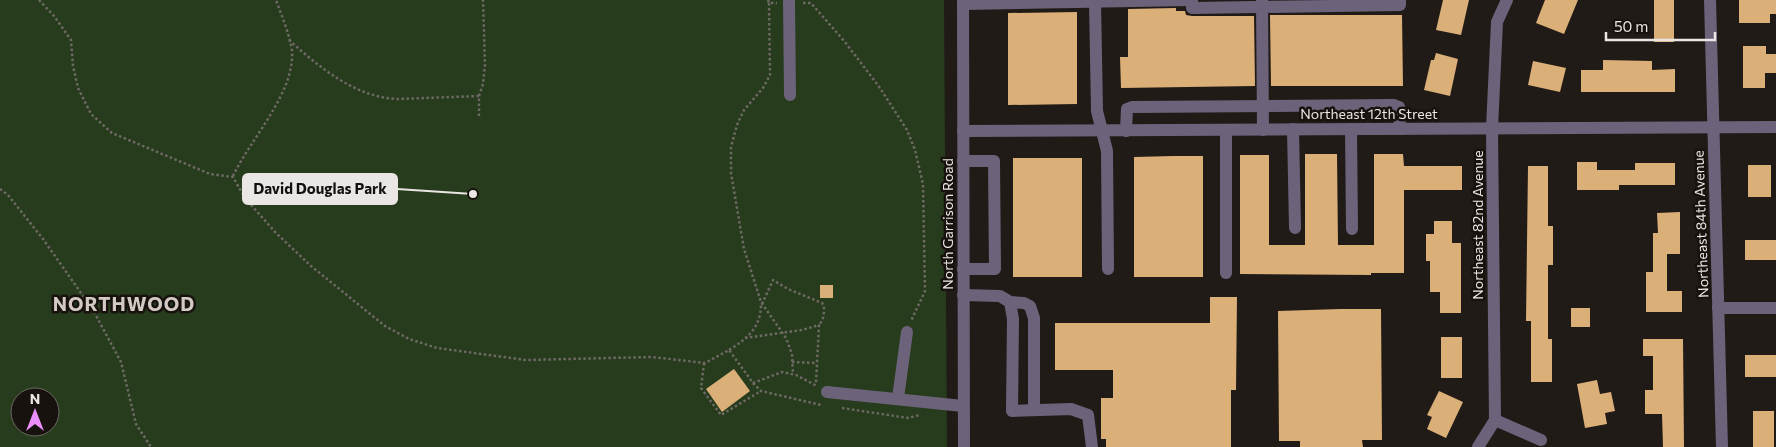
<svg xmlns="http://www.w3.org/2000/svg" width="1776" height="447" font-family="Commissioner,sans-serif">
	<rect width="100%" height="100%" fill="#211b17"/>
	<path fill="#263c1c" fill-rule="evenodd" d="M0 0H944L947 447H0ZM20 397H50V427H20Z"/>
	<g fill="#dbaf78">
		<polygon points="1443,0 1469,0 1461,35 1436,30"/>
		<polygon points="1545,0 1578,0 1564,34 1536,23"/>
		<rect x="1654" y="0" width="20" height="42"/>
		<polygon points="1739,0 1776,0 1776,14 1770,14 1770,23 1739,23"/>
		<polygon points="1176,8 1176,11 1185,11 1186,15 1192,16 1254,16 1255,86 1121,88 1120,57 1128,57 1128,9"/>
		<polygon points="1077,12 1077,104 1008,105 1008,13"/>
		<polygon points="1270,15 1402,15 1403,86 1271,86"/>
		<polygon points="1743,46 1766,46 1766,54 1776,54 1776,73 1765,73 1765,88 1743,88"/>
		<polygon points="1436,53 1458,59 1450,96 1424,90 1431,60 1434,60"/>
		<polygon points="1603,60 1652,61 1652,70 1675,69 1675,92 1581,92 1581,70 1603,70"/>
		<polygon points="1533,61 1566,68 1560,92 1528,85"/>
		<polygon points="1305,154 1337,154 1338,245 1374,245 1374,154 1403,154 1404,166 1462,166 1462,190 1404,190 1404,273 1371,273 1371,275 1240,274 1240,155 1269,155 1269,245 1305,245"/>
		<polygon points="1173,156 1203,156 1203,277 1134,277 1134,157"/>
		<rect x="1013" y="158" width="69" height="119"/>
		<polygon points="1577,162 1597,162 1597,170 1635,170 1635,163 1675,163 1675,185 1619,185 1619,190 1577,190"/>
		<rect x="1748" y="165" width="23" height="32"/>
		<polygon points="1528,166 1548,166 1548,226 1553,226 1553,265 1548,265 1548,339 1552,339 1552,382 1531,382 1531,321 1526,321"/>
		<polygon points="1680,212 1680,254 1667,254 1667,291 1682,291 1682,312 1646,312 1646,272 1653,272 1653,233 1658,233 1657,213"/>
		<polygon points="1434,221 1452,221 1452,243 1461,243 1461,313 1440,313 1440,292 1430,292 1430,261 1426,261 1426,234 1434,234"/>
		<rect x="1745" y="240" width="31" height="20"/>
		<rect x="820" y="285" width="13" height="13"/>
		<polygon points="1210,297 1237,297 1236,390 1231,390 1231,447 1106,447 1106,439 1101,439 1101,398 1113,398 1113,370 1055,370 1055,323 1210,323"/>
		<rect x="1571" y="308" width="19" height="19"/>
		<polygon points="1340,309 1381,309 1382,440 1362,440 1363,447 1300,447 1300,441 1279,441 1278,311"/>
		<rect x="1441" y="337" width="21" height="41"/>
		<polygon points="1643,339 1683,339 1684,447 1663,447 1662,414 1645,414 1645,390 1653,390 1653,356 1643,356"/>
		<rect x="1745" y="355" width="31" height="22"/>
		<polygon points="734,369 750,391 722,412 706,389"/>
		<polygon points="1597,380 1600,394 1611,392 1615,411 1605,413 1607,424 1585,428 1577,384"/>
		<polygon points="1439,391 1463,402 1446,438 1427,429 1432,417 1427,415"/>
		<rect x="1753" y="411" width="21" height="36"/>
	</g>
	<g fill="none" stroke-linecap="round" stroke-linejoin="round">
		<g stroke="#6e6965" stroke-width="2.5" stroke-dasharray="2.5 2.5" stroke-linecap="butt">
			<polyline points="39,0 54,16 71,40 73,66 78,88 91,114 112,133 210,174 233,177 245,198 276,233 311,266 385,326 409,339 437,348 526,360 652,357 705,363 729,350 753,383 782,372 796,375 817,386"/>
			<polyline points="768,0 769,3 777,3"/>
			<polyline points="769,3 770,75 763,88 744,110 737,125 731,147 731,173 744,249 761,302 786,338 792,354 793,374"/>
			<polyline points="803,3 811,3 845,42 880,88 907,130 915,150 923,184 925,291 911,321"/>
			<path d="M289 40C319 67 356 98 398 99L479 96"/>
			<polyline points="479,116 479,96 483,84 485,65 483,0"/>
			<path d="M233 176C251 138 294 94 292 52 291 38 281 14 276 0"/>
			<polyline points="0,189 8,195 43,239 93,310 121,362 136,424 151,447"/>
			<path d="M762 304 773 280 788 289 822 303 824 306C824 314 824 319 819 325"/>
			<polyline points="745,338 802,330 819,325 816,383"/>
			<path d="M729 350C748 338 761 327 761 304"/>
			<polyline points="792,362 817,363"/>
			<polyline points="704,363 701,388 721,415 761,391"/>
			<polyline points="753,383 761,391 821,405"/>
			<polyline points="842,408 908,418 920,415"/>
		</g>
		<g stroke="#6c637b" stroke-width="12">
			<polyline points="789,0 790,95"/>
			<polyline points="963,0 964,447"/>
			<polyline points="1192,0 1192,8 1400,5 1400,0"/>
			<polyline points="1262,0 1263,130"/>
			<polyline points="1710,0 1722,447"/>
			<polyline points="1095,2 1097,111 1107,151 1108,269"/>
			<polyline points="963,4 1192,0"/>
			<polyline points="1293,129 1295,228"/>
			<polyline points="1351,129 1352,229"/>
			<polyline points="1226,130 1226,273"/>
			<polyline points="963,131 1776,127"/>
			<polyline points="1126,131 1127,109 1132,107 1394,105 1399,107 1400,129"/>
			<polyline points="963,161 994,161 995,269 963,269"/>
			<polyline points="963,295 1000,296 1010,302 1024,303 1030,306 1034,318 1034,410"/>
			<polyline points="1010,302 1013,319 1012,411 1071,409 1088,415 1092,447"/>
			<polyline points="1718,308 1776,308"/>
			<polyline points="827,392 963,406"/>
			<polyline points="898,398 907,332"/>
			<polyline points="1495,420 1541,440"/>
			<polyline points="1478,447 1495,420 1492,128 1497,22 1507,0"/>
		</g>
	</g>
	<g text-anchor="middle" stroke-width="5" stroke-linejoin="round" paint-order="stroke">
		<g font-size="14" fill="#eae6e3" stroke="#18120e">
			<text x="1369" y="119">Northeast 12th Street</text>
			<text transform="translate(948 224) rotate(-90)" y="5">North Garrison Road</text>
			<text transform="translate(1701 224) rotate(-92)" y="5">Northeast 84th Avenue</text>
			<text transform="translate(1478 225) rotate(-90)" y="5">Northeast 82nd Avenue</text>
		</g>
		<g font-size="19" font-weight="bold" letter-spacing="1" fill="#d4cac5" stroke="#18120e">
			<text x="124" y="311">NORTHWOOD</text>
		</g>
	</g>
	<path fill="none" stroke="#eae6e3" stroke-width="2" d="M473 194L397 189"/>
	<circle fill="#eae6e3" stroke="#18120e" stroke-width="2" cx="473" cy="194" r="5"/>
	<rect fill="#eae6e3" stroke="#eae6e3" stroke-width="2" x="243" y="174" width="154" height="30" rx="5"/>
	<g font-size="15" text-anchor="middle" font-weight="bold" fill="#111">
		<text x="320" y="194">David Douglas Park</text>
	</g>
	<g transform="translate(35 412)"><circle r="24" fill="#18120e" stroke="#6c6763"/>
	<path d="M0-4L9 19L0 12L-9 19Z" fill="#ea8dfd"/>
	<text y="-8" font-size="14" font-weight="bold" text-anchor="middle" fill="#eae6e3">N</text>
	</g>
	<path d="M1606 32v8h109v-8" fill="none" stroke="#eae6e3" stroke-width="2.5"/>
	<text x="1614" y="32" font-size="15" fill="#eae6e3" stroke="#18120e" stroke-width="4" paint-order="stroke">50 m</text>
</svg>
